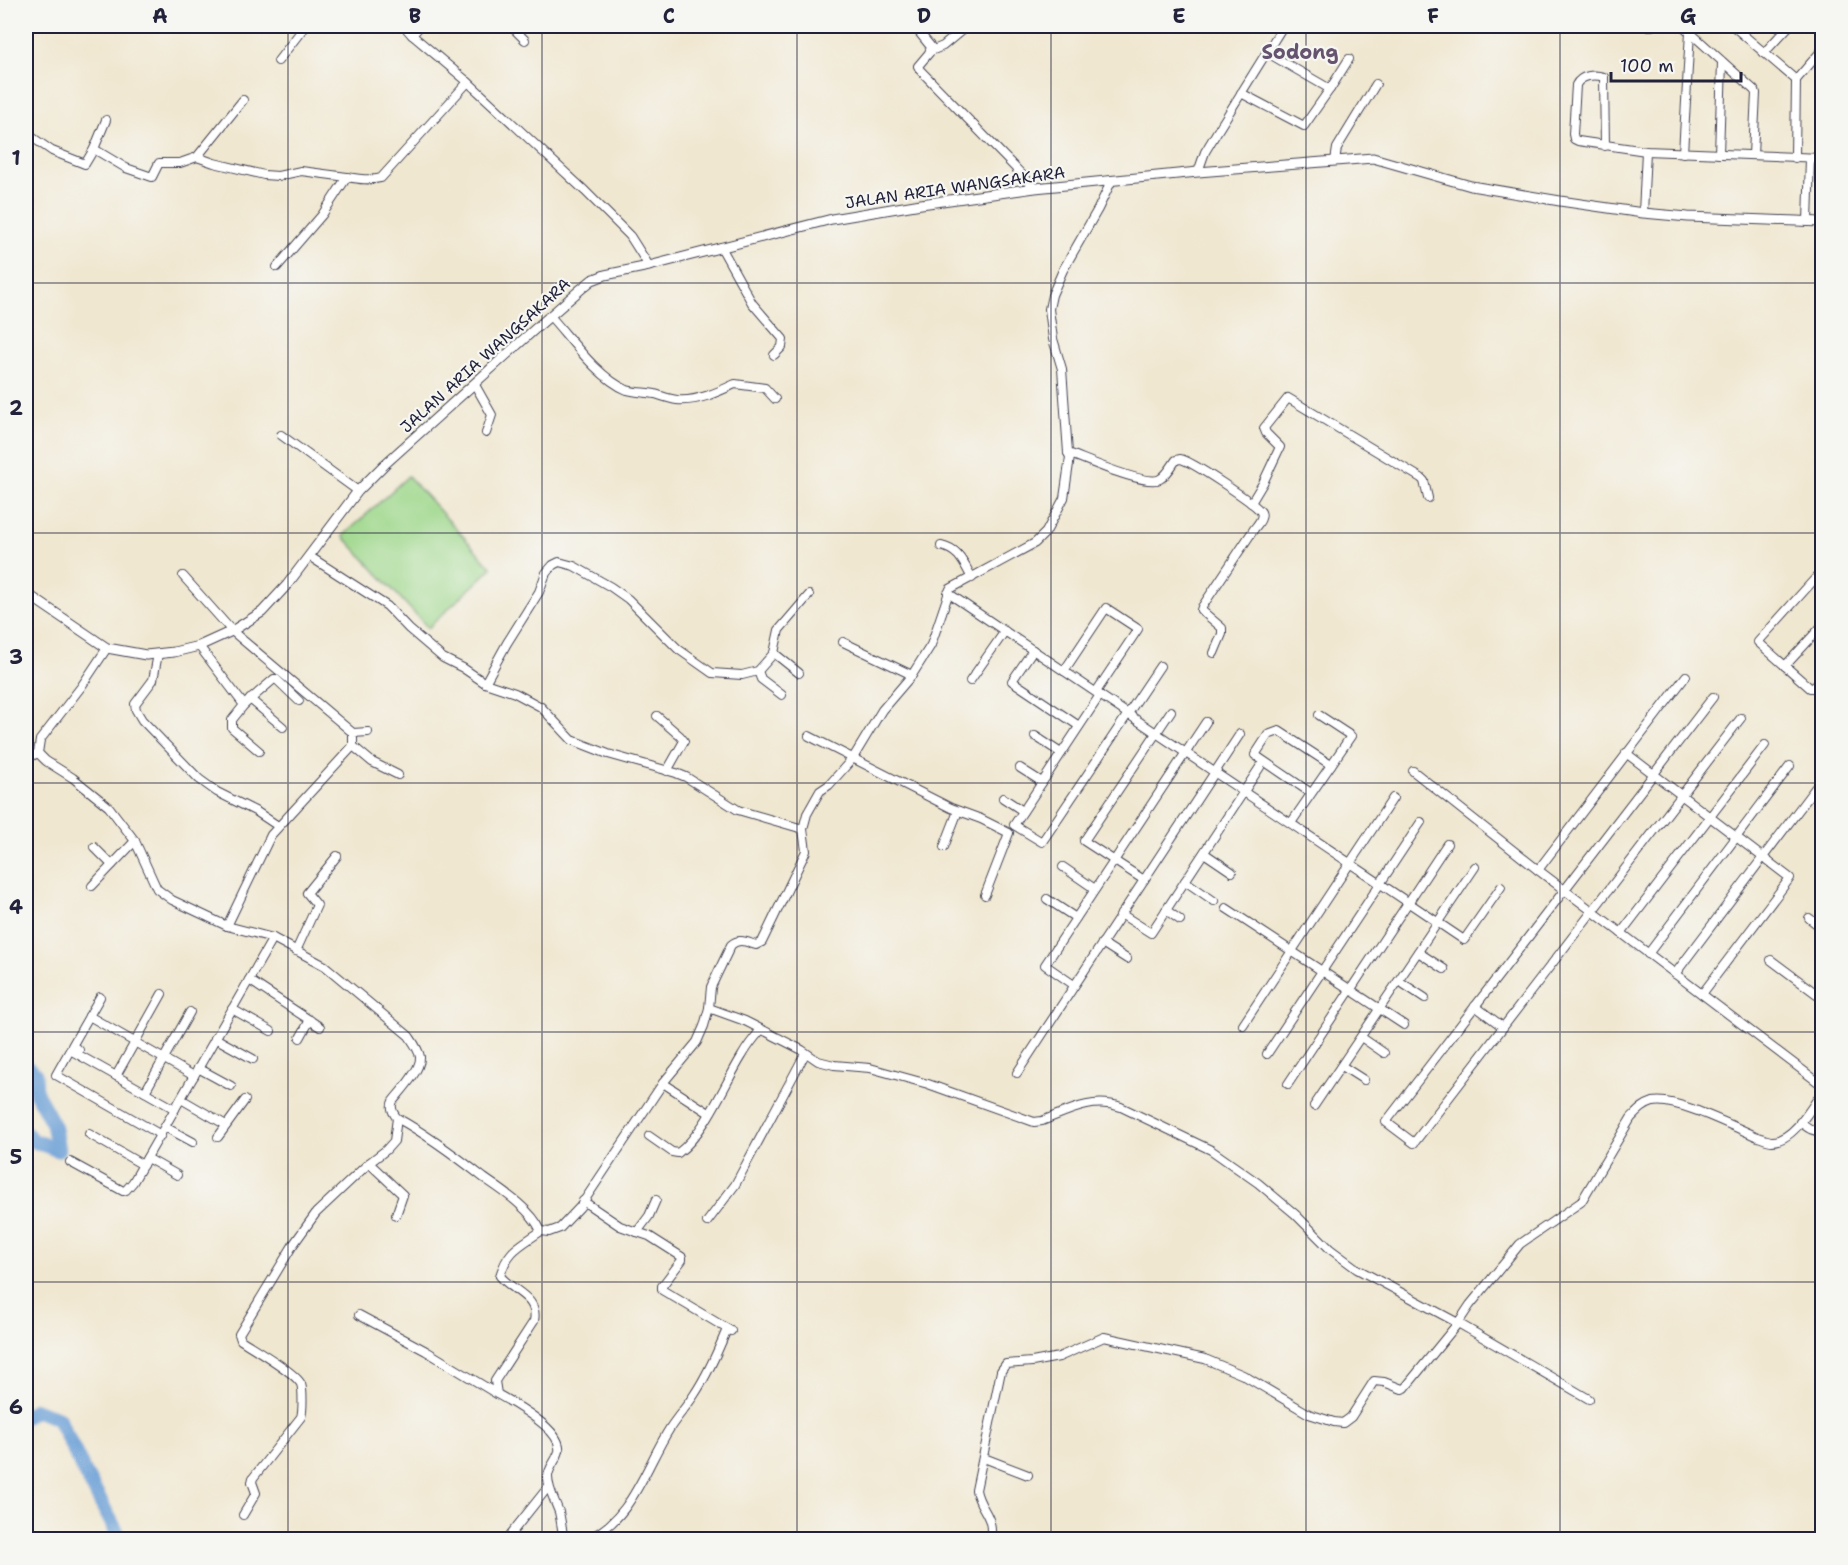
<svg xmlns="http://www.w3.org/2000/svg" width="1848" height="1565" font-family="'Shantell Sans',sans-serif">
	<rect width="100%" height="100%" fill="#f6f6f2"/>
	<filter id="ink" filterUnits="userSpaceOnUse"><feTurbulence type="fractalNoise" baseFrequency=".0167" numOctaves="2"/><feDisplacementMap in="SourceGraphic" scale="12" xChannelSelector="R" yChannelSelector="G"/><feConvolveMatrix kernelMatrix="1 2 1 2 8 2 1 2 1" color-interpolation-filters="sRGB"/></filter>
	<filter id="wash" filterUnits="userSpaceOnUse"><feTurbulence type="fractalNoise" baseFrequency=".008" numOctaves="4" result="noise"/><feDisplacementMap in="SourceGraphic" scale="24" xChannelSelector="R" yChannelSelector="G"/><feGaussianBlur stdDeviation="1.35" result="paint"/><feColorMatrix in="noise" values="0 0 0 0 0 0 0 0 0 0 0 0 0 0 0 0 0 1.4 0 .05"/><feComposite in="paint" operator="in"/></filter>
	<g filter="url(#wash)">
		<rect width="100%" height="100%" fill="#f0e7d0"/>
		<polygon fill="#9dd78a" stroke="#607c62" stroke-width="1.5" points="408,476 492,568 428,628 343,536"/>
		<g fill="none" stroke-linecap="round" stroke-linejoin="round">
			<g stroke="#6a9fd6" stroke-width="15">
				<polyline points="26,1067 35,1074 36,1093 53,1124 58,1150 34,1141 26,1134"/>
				<polyline points="26,1416 35,1410 58,1418 83,1469 121,1540"/>
			</g>
		</g>
	</g>
	<g filter="url(#ink)">
		<g fill="none" stroke-linecap="round" stroke-linejoin="round">
			<defs>
				<g id="minor">
					<polyline points="404,26 412,35 468,82 585,191 630,236 649,266"/>
					<polyline points="511,26 525,40"/>
					<polyline points="914,26 931,47 929,53 918,66 920,70 1035,188"/>
					<polyline points="1646,26 1652,26"/>
					<polyline points="1683,26 1754,90 1756,93 1753,155"/>
					<polyline points="1733,26 1796,80"/>
					<polyline points="412,35 420,26"/>
					<polyline points="931,51 943,46 967,26"/>
					<polyline points="1266,52 1330,89"/>
					<polyline points="1764,53 1789,26"/>
					<polyline points="278,61 305,26"/>
					<polyline points="1241,93 1304,126 1330,89 1349,59"/>
					<polyline points="26,133 52,151 85,164 94,149 106,120"/>
					<path d="M1605 146 1604 77C1594 74 1581 75 1576 85L1573 134 1574 139 1578 141 1646 151 1822 158"/>
					<polyline points="94,149 126,168 152,177 159,163 180,163 197,157 243,100"/>
					<polyline points="1683,153 1690,32"/>
					<polyline points="1719,154 1722,62"/>
					<polyline points="197,157 214,163 264,175 278,176 301,171 347,177"/>
					<polyline points="1795,158 1796,80 1822,50"/>
					<polyline points="1335,161 1337,148 1376,84"/>
					<polyline points="1198,172 1205,152 1217,132 1283,26"/>
					<path d="M1111 182 1098 209 1063 270 1052 295 1049 309 1053 339 1062 369 1068 453C1085 459 1146 487 1160 479 1167 475 1171 467 1176 460 1177 460 1179 459 1180 459 1190 460 1256 504 1261 512 1264 518 1257 525 1254 529L1202 607 1201 610 1222 628V634L1214 653"/>
					<polyline points="1643,213 1646,151"/>
					<polyline points="1808,222 1810,158"/>
					<polyline points="721,247 752,303 783,339 782,347 774,355"/>
					<path d="M277 267 322 215 347 177C358 179 370 181 381 178L468 82"/>
					<path d="M550 316C571 339 598 378 627 390 637 393 645 392 655 394 662 396 669 399 677 400 697 402 718 392 735 384L765 388 775 399"/>
					<polyline points="475,385 492,415 486,433"/>
					<polyline points="281,435 358,491"/>
					<polyline points="1251,503 1263,483 1280,447 1266,433 1264,428 1288,398 1421,478 1424,481 1428,498"/>
					<path d="M941 546C959 550 963 562 972 578"/>
					<polyline points="309,556 387,606 409,629 443,658 463,668 485,683 515,693 541,707 572,740 608,754 676,773 686,777 738,810 803,829"/>
					<polyline points="1822,571 1758,642 1810,688 1813,688 1822,680"/>
					<polyline points="183,576 232,631 353,733"/>
					<polyline points="948,593 1464,940 1501,887"/>
					<polyline points="843,642 912,675"/>
					<polyline points="199,646 244,705 232,720 232,728 259,751"/>
					<path d="M107 648 81 687 40 740 38 753 46 761 73 778 109 807 135 841 157 889 172 900 227 926 273 938 325 966 409 1036C413 1042 419 1050 420 1057 421 1070 401 1091 393 1101 390 1107 392 1112 397 1118 428 1135 456 1156 484 1178 503 1191 532 1210 541 1231 520 1246 508 1249 500 1276 513 1292 539 1297 534 1321L495 1381 497 1394C513 1403 563 1430 559 1451 557 1460 548 1468 548 1477 548 1489 555 1501 559 1512 561 1521 562 1530 564 1540"/>
					<polyline points="1033,650 1012,681 1079,726"/>
					<polyline points="774,653 799,673"/>
					<polyline points="158,654 153,680 135,704 136,710 142,720 199,779 217,792 257,812 278,826"/>
					<polyline points="1785,666 1822,626"/>
					<polyline points="758,671 761,679 782,695"/>
					<polyline points="1064,671 1106,608 1138,629 1096,692"/>
					<polyline points="970,681 1005,631"/>
					<polyline points="485,683 507,643 539,592 546,573 553,565 559,562 574,566 611,587 628,599 678,649 712,673 742,675 758,671 774,653 779,630 809,595"/>
					<polyline points="1100,695 1014,825 1042,842 1160,666"/>
					<polyline points="1713,697 1386,1122 1414,1143 1741,718"/>
					<polyline points="250,699 283,727"/>
					<polyline points="244,705 274,679 276,679 299,701"/>
					<polyline points="657,716 680,736 684,741 667,771"/>
					<polyline points="809,736 951,808 981,819 1009,833 985,895"/>
					<polyline points="1035,736 1061,753"/>
					<polyline points="353,746 372,762 398,775"/>
					<polyline points="1626,753 1790,878 1702,994"/>
					<polyline points="26,759 38,753"/>
					<polyline points="1020,768 1042,782"/>
					<polyline points="1413,771 1538,870 1822,1085"/>
					<polyline points="1311,793 1255,755 1268,735 1279,731 1331,765"/>
					<polyline points="1003,798 1023,811"/>
					<polyline points="1291,823 1351,736 1319,715"/>
					<polyline points="94,847 112,865"/>
					<polyline points="944,847 958,811"/>
					<polyline points="1204,853 1232,872"/>
					<polyline points="1063,867 1095,889"/>
					<polyline points="1538,870 1686,676"/>
					<polyline points="1144,880 1084,841 1171,711"/>
					<polyline points="1185,881 1214,901"/>
					<polyline points="92,886 135,841"/>
					<polyline points="1047,899 1076,918"/>
					<polyline points="1226,908 1404,1025"/>
					<polyline points="1166,910 1180,920"/>
					<polyline points="1121,914 1151,933 1260,767"/>
					<polyline points="1809,918 1822,928"/>
					<polyline points="227,926 271,835 353,746 353,733 368,732"/>
					<polyline points="1621,933 1765,745"/>
					<polyline points="1102,943 1127,959"/>
					<polyline points="296,951 317,905 307,893 337,856"/>
					<polyline points="1418,952 1444,969"/>
					<polyline points="1648,954 1790,766"/>
					<polyline points="1771,960 1822,998"/>
					<polyline points="1675,974 1816,787"/>
					<polyline points="249,980 320,1027"/>
					<polyline points="1399,981 1425,998"/>
					<polyline points="1074,985 1045,965 1206,722"/>
					<polyline points="1475,1006 1503,1027"/>
					<path d="M709 1008 745 1021 802 1050 818 1061 834 1065 870 1068 928 1084 1034 1122 1042 1121C1068 1111 1092 1097 1121 1107L1211 1150 1258 1183 1295 1214 1330 1249 1357 1269 1458 1323 1470 1305 1520 1244 1581 1202 1631 1118C1638 1111 1643 1105 1653 1102 1676 1097 1734 1127 1758 1137 1762 1138 1768 1141 1772 1141 1793 1141 1812 1107 1822 1092"/>
					<polyline points="232,1009 271,1031"/>
					<polyline points="89,1016 194,1076"/>
					<polyline points="1243,1025 1393,798"/>
					<polyline points="1361,1037 1384,1053"/>
					<polyline points="215,1038 253,1059"/>
					<polyline points="300,1038 310,1020"/>
					<polyline points="79,1050 72,1046 100,997"/>
					<polyline points="1267,1054 1421,822"/>
					<polyline points="1342,1066 1364,1080"/>
					<polyline points="198,1068 231,1086"/>
					<polyline points="1017,1073 1240,734"/>
					<polyline points="116,1076 162,994"/>
					<polyline points="663,1083 709,1113"/>
					<polyline points="1288,1084 1447,844"/>
					<polyline points="145,1092 190,1012"/>
					<polyline points="181,1099 226,1125"/>
					<polyline points="1314,1106 1475,867"/>
					<path d="M1800 1122C1807 1127 1813 1133 1822 1130"/>
					<polyline points="165,1127 193,1142"/>
					<polyline points="89,1134 143,1165"/>
					<polyline points="161,1135 56,1075 70,1050 175,1109"/>
					<path d="M649 1136 672 1152 678 1153C705 1133 724 1085 742 1056 747 1047 754 1038 761 1030"/>
					<polyline points="218,1137 245,1100"/>
					<polyline points="147,1158 177,1175"/>
					<polyline points="70,1162 123,1191 126,1190 133,1182 273,938"/>
					<polyline points="369,1163 403,1195 396,1215"/>
					<polyline points="656,1200 649,1216 637,1232 649,1236 682,1257 682,1260 662,1286 662,1290 731,1331"/>
					<polyline points="583,1201 620,1226 637,1232"/>
					<polyline points="707,1222 735,1185 805,1054"/>
					<path d="M541 1231 549 1232 560 1228 580 1207 663 1083 697 1042 704 1026 709 1008 711 987 731 945C739 938 746 942 756 945L762 942 806 851 803 829 807 814 820 791 829 785 853 758 882 710 912 675 931 645 950 589 1035 543 1046 532 1064 498 1070 457 1068 453"/>
					<polyline points="359,1315 426,1351 497,1394"/>
					<polyline points="984,1458 1028,1475"/>
					<path d="M243 1515 256 1493 252 1482 253 1478 301 1417C303 1411 303 1390 301 1384 295 1372 253 1348 241 1340L239 1334 293 1245 316 1213 369 1163 386 1150 394 1141 397 1118"/>
					<polyline points="506,1540 549,1486"/>
					<path d="M585 1540C632 1521 645 1467 670 1428 677 1417 687 1406 694 1395 708 1374 718 1351 727 1329"/>
					<path d="M990 1540C995 1515 980 1511 976 1490L1001 1371 1006 1364 1032 1362 1059 1357 1104 1337 1205 1359 1243 1375 1309 1414 1334 1422 1343 1423 1351 1417 1374 1381 1384 1382 1402 1389 1405 1388 1458 1323 1589 1399"/>
				</g>
				<polyline id="tertiary" points="26,593 107,648 146,655 174,652 199,646 232,631 262,612 287,585 358,491 385,464 535,329 581,289 592,280 605,275 649,266 832,219 921,204 1035,188 1198,172 1373,158 1471,186 1560,201 1643,213 1688,217 1822,222"/>
			</defs>
			<use href="#minor" stroke="#414051" stroke-width="10"/>
			<use href="#tertiary" stroke="#414051" stroke-width="11"/>
			<use href="#minor" stroke="#fff" stroke-width="8"/>
			<use href="#tertiary" stroke="#fff" stroke-width="9"/>
		</g>
	</g>
	<path fill="none" stroke="#22223b" stroke-width="1.5" stroke-opacity="0.55" d="M288 26V1540M542 26V1540M797 26V1540M1051 26V1540M1306 26V1540M1560 26V1540M26 283H1822M26 533H1822M26 783H1822M26 1032H1822M26 1282H1822"/>
	<g text-anchor="middle" stroke-width="4.5" stroke-linejoin="round" paint-order="stroke">
		<g font-size="16" fill="#22223b" stroke="#f6f6f2">
			<text transform="translate(955 187) rotate(-8)" y="6">JALAN ARIA WANGSAKARA</text>
			<text transform="translate(485 355) rotate(-42)" y="6">JALAN ARIA WANGSAKARA</text>
		</g>
		<g font-size="20" font-weight="bold" fill="#65536f" stroke="#f6f6f2">
			<text x="1300" y="59">Sodong</text>
		</g>
	</g>
	<rect width="1848" height="1565" fill="none" stroke="#f6f6f2" stroke-width="66"/>
	<path d="M1611 72v9h130v-9" fill="none" stroke="#22223b" stroke-width="3"/>
	<text x="1620" y="72" font-size="18" fill="#22223b" stroke="#f6f6f2" stroke-width="4.5" paint-order="stroke">100 m</text>
	<rect x="33" y="33" width="1782" height="1499" fill="none" stroke="#22223b" stroke-width="2"/>
	<g font-size="20" text-anchor="middle" font-weight="bold" fill="#22223b">
		<text x="160" y="23">A</text>
		<text x="415" y="23">B</text>
		<text x="669" y="23">C</text>
		<text x="924" y="23">D</text>
		<text x="1179" y="23">E</text>
		<text x="1433" y="23">F</text>
		<text x="1688" y="23">G</text>
		<text x="16" y="165">1</text>
		<text x="16" y="415">2</text>
		<text x="16" y="664">3</text>
		<text x="16" y="914">4</text>
		<text x="16" y="1164">5</text>
		<text x="16" y="1414">6</text>
	</g>
</svg>
